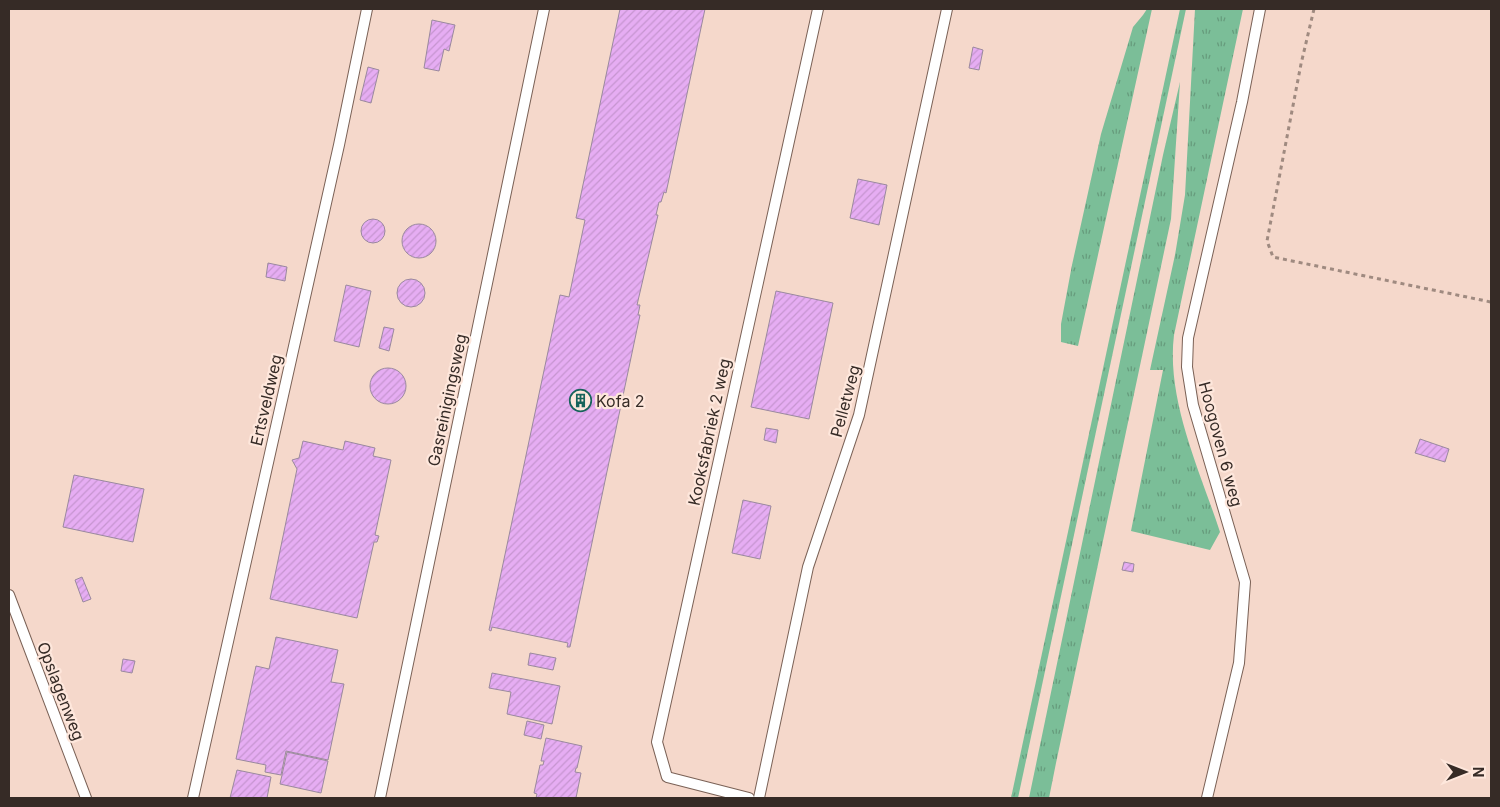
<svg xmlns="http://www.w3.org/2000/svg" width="1500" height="807" font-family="Inter,sans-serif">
	<defs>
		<pattern id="grass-tufts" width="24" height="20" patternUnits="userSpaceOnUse" patternTransform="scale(1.25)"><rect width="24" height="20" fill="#7bbe98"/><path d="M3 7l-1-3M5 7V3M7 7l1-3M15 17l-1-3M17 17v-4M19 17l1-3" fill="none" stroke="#669b7c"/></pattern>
		<pattern id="building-hatch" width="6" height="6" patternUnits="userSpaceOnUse" patternTransform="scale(1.25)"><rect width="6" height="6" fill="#e6adf3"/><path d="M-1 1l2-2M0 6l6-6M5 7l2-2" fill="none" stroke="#c695d0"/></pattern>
	</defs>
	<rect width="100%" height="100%" fill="#f5d8cb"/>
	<g fill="url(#grass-tufts)">
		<polygon points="1147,9 1152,9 1078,346 1061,342 1061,324 1072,265 1101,134 1133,27 1143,15"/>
		<polygon points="1180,9 1186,9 1018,798 1011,798"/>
		<path d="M1195 9H1243L1174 335C1166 400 1200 471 1220 532L1210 550 1131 531 1163 370H1150L1175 255 1185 195Z"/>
		<polygon points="1180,82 1171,219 1056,763 1049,798 1029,798 1163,155"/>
	</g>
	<g fill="url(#building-hatch)" stroke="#9a899e">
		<polygon points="620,9 705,9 666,193 664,192 661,202 659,202 656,215 658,215 637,305 640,305 638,315 640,315 570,647 567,647 568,643 492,627 491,631 489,630 560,295 569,297 585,220 576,218"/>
		<polygon points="432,20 455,25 449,51 444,49 439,71 424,68"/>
		<polygon points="973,47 983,50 979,70 969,68"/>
		<polygon points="368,67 379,70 371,103 360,100"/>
		<polygon points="858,179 887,185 879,225 850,218"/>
		<circle cx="373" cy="231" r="12"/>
		<circle cx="419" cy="241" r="17"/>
		<polygon points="268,263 287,267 285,281 266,277"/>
		<circle cx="411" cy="293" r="14"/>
		<polygon points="346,285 371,291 359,347 334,341"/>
		<polygon points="776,291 833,303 809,419 751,407"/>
		<polygon points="384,327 394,329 389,351 379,348"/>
		<circle cx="388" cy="386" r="18"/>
		<polygon points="766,428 778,430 776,443 764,440"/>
		<polygon points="1420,439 1449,449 1445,462 1415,453"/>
		<polygon points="303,441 343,450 345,441 375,448 373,456 391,460 375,535 379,536 377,542 374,542 357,618 270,599 297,469 292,460 299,458"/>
		<polygon points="74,475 144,489 133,542 63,527"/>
		<polygon points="743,500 771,506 760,559 732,553"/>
		<polygon points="1124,562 1134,564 1133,572 1122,570"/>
		<polygon points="82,577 91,599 83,602 75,580"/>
		<polygon points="276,637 338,650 331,682 344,684 328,760 286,751 281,775 265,772 266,765 236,759 256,666 269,669"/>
		<polygon points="530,653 556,658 553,670 528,665"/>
		<polygon points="123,659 135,661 132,673 121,671"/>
		<polygon points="492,673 560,686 552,724 507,714 511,692 489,688"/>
		<polygon points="527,721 544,725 541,739 524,735"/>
		<polygon points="546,738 582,746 577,768 576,768 575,772 581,773 576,798 533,798 536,798 537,794 534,793 540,765 543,765 544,761 541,761"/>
		<polygon points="287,752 328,761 321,793 280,784"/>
		<polygon points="237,770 271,777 267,798 230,798"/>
	</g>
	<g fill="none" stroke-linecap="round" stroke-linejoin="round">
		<defs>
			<g id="lane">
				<polyline points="9,595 86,798"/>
				<polyline points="193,798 339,145 367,9"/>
				<polyline points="380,798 544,9"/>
				<polyline points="749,798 667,777 657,742 818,9"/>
				<polyline points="759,798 808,567 859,415 947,9"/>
				<polyline points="1207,798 1239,663 1245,582 1193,405 1187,367 1188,338 1242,102 1260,9"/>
			</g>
		</defs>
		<use href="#lane" stroke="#7a6156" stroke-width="12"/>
		<polyline stroke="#9f8a80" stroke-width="3" stroke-dasharray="4 4" stroke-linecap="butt" points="1314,9 1301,64 1267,241 1273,257 1491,302"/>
		<use href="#lane" stroke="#fff" stroke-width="10"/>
	</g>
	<defs>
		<symbol id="building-ring" viewBox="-11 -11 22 22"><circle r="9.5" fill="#fee7dc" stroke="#17635b" stroke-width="1.5"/><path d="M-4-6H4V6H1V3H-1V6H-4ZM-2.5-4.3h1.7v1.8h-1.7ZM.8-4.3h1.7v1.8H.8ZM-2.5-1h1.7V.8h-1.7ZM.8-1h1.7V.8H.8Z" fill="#17635b"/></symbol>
	</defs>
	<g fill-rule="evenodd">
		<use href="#building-ring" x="568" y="388" width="25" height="25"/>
	</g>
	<g text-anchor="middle" stroke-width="4.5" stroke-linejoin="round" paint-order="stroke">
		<g font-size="16" fill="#362b26" stroke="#fee7dc">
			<text transform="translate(266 400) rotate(-77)" y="6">Ertsveldweg</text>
			<text transform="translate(447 400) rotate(-78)" y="6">Gasreinigingsweg</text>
			<text transform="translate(845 401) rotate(-75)" y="6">Pelletweg</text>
			<text transform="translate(709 432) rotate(-78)" y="6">Kooksfabriek 2 weg</text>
			<text transform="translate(1221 444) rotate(75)" y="6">Hoogoven 6 weg</text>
			<text transform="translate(61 691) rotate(69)" y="6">Opslagenweg</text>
		</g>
		<g font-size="16" fill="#362b26" stroke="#fee7dc" text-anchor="start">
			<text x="596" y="407">Kofa 2</text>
		</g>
	</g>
	<rect width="1500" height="807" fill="none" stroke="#362b26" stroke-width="20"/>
	<g transform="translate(1465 772) rotate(90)" stroke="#fee7dc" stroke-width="4" paint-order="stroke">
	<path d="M0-4L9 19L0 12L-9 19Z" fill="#362b26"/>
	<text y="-8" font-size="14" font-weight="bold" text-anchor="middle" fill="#362b26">N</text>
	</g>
</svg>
